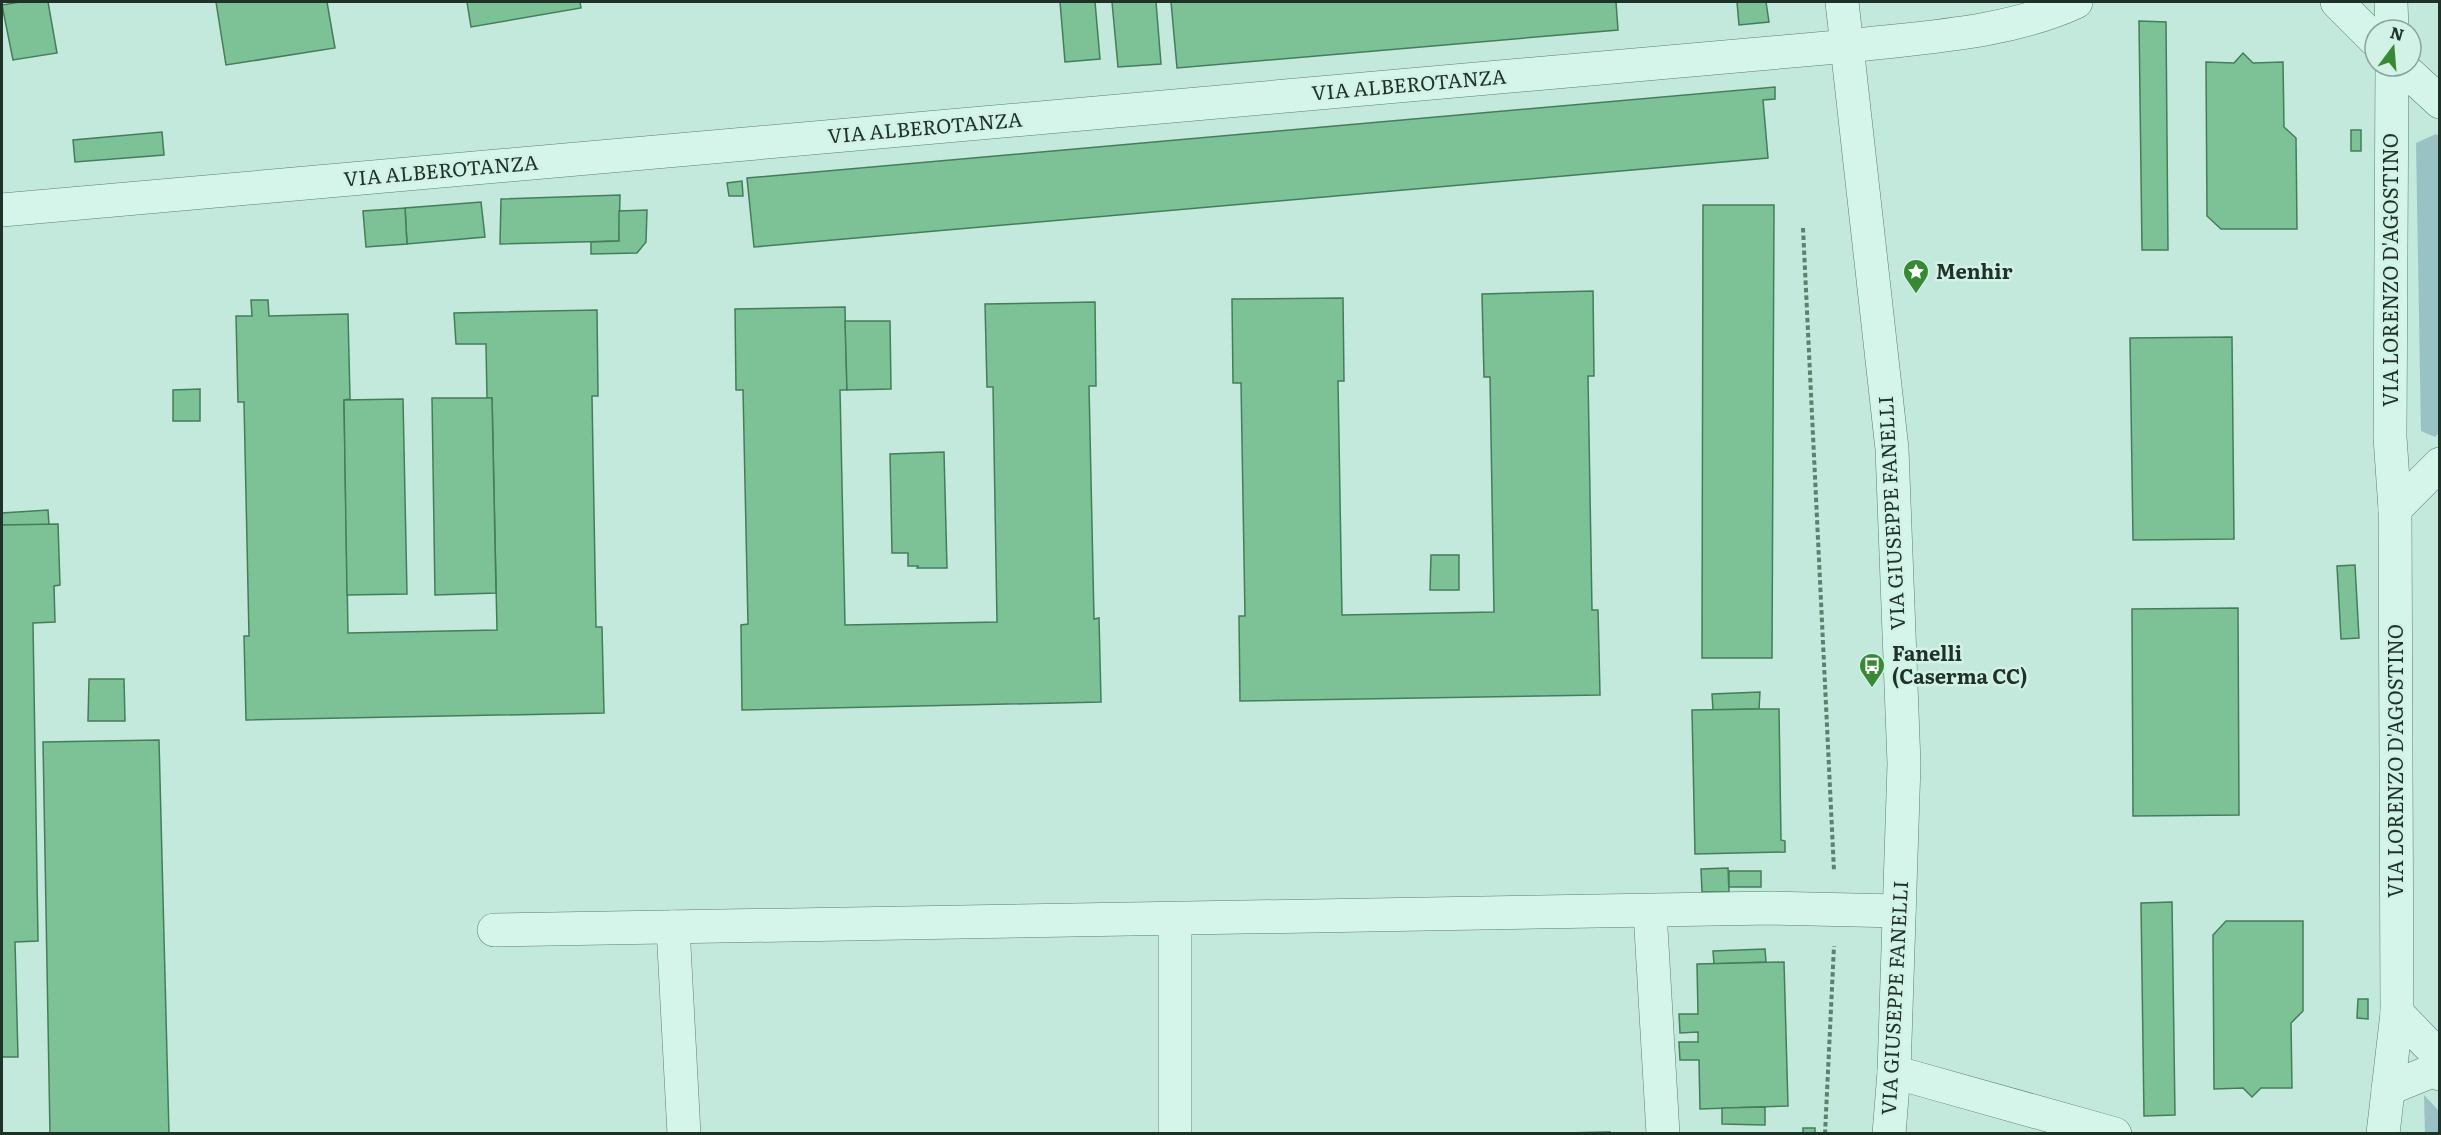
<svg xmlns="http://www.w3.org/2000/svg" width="2441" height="1135" font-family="Literata,serif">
	<rect width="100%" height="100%" fill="#c3e8dc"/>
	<g fill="#99c2c5">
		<polygon points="2436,134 2440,137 2440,432 2435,437 2421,431 2416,143"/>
		<polygon points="2424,1095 2439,1111 2439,1133 2425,1133"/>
	</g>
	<g fill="#7dc297" stroke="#457d59" stroke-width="1.5">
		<polygon points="20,2 48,2 57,53 13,60 2,5"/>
		<polygon points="216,2 327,2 335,48 226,65"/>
		<polygon points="467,2 580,2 581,8 471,27"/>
		<polygon points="1060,2 1095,2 1100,59 1065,62"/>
		<polygon points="1112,2 1156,2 1161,64 1118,67"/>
		<polygon points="1171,2 1616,2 1618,30 1177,68"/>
		<polygon points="1737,2 1766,2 1769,22 1739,25"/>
		<polygon points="2139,21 2166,22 2168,250 2142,250"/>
		<polygon points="2243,53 2253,63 2283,62 2284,127 2296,138 2297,229 2221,229 2207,216 2206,62 2234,63"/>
		<polygon points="1775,87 1775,99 1763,100 1768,158 754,247 747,178"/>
		<rect x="2351" y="130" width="10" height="21"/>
		<polygon points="162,132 164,155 75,162 73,140"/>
		<polygon points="742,181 743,196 729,196 727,183"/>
		<polygon points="620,195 619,241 500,244 501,199"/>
		<polygon points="481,202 485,237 407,244 405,208"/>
		<polygon points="1703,205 1774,205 1772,658 1702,658"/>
		<polygon points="405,208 407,244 366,247 363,211"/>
		<polygon points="647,210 646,242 637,253 591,254 591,242 619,241 619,211"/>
		<polygon points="1593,291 1594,376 1588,376 1592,610 1598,610 1600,695 1240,701 1239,616 1245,616 1241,383 1233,383 1232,299 1343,298 1344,381 1338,381 1342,615 1494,612 1490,377 1484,377 1482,294"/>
		<polygon points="251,300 268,300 269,316 348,314 350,399 344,400 348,633 497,630 492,398 487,398 486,344 456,344 454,313 597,310 598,396 592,396 596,627 602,627 604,713 246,720 244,636 249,636 244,402 238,402 236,316 252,316"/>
		<polygon points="1095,302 1096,386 1089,386 1094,619 1099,618 1101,702 742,710 741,625 748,624 743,390 736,390 735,309 845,307 847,390 840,390 845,625 997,622 993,387 987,387 985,304"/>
		<polygon points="845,321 890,321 891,389 847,390"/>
		<polygon points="2232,337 2234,539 2133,540 2130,338"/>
		<polygon points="200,389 200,421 173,421 173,390"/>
		<polygon points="432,398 492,398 496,593 435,595"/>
		<polygon points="403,399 407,594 347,595 344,400"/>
		<polygon points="944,452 947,568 917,568 918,566 908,566 908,553 892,553 890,454"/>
		<polygon points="48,510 49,525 2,525 2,513"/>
		<polygon points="58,524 60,585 54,586 55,622 33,623 38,941 15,942 18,1057 2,1057 2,525"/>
		<polygon points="1431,555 1459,555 1459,590 1430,590"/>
		<polygon points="2355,565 2359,638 2341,639 2337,566"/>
		<polygon points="2238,608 2239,815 2133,816 2132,609"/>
		<polygon points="89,679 124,679 125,721 88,721"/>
		<polygon points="1760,692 1759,709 1713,710 1712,694"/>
		<polygon points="1759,709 1779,709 1781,840 1785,841 1785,852 1695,854 1692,710"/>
		<polygon points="159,740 169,1134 50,1134 43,742"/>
		<polygon points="1728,868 1729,892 1702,892 1701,869"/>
		<rect x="1729" y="871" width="32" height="16"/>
		<polygon points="2172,902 2175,1115 2144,1116 2141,903"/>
		<polygon points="2226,921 2303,921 2303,1011 2291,1023 2292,1088 2261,1088 2252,1097 2243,1088 2214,1089 2213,935"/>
		<polygon points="1765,949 1766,962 1714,964 1713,951"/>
		<polygon points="1784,962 1788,1106 1700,1109 1699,1060 1680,1060 1679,1042 1698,1042 1698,1032 1680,1033 1679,1014 1698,1014 1697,964"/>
		<polygon points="2358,999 2368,999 2368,1019 2357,1018"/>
		<polygon points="1765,1107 1765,1125 1722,1124 1722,1108"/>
		<rect x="1803" y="1128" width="12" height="6"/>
		<polygon points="1610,1132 1610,1134 1565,1134 1565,1133"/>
	</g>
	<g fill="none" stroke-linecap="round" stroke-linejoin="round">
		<defs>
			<g id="minor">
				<polyline points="1842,2 1892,449 1904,764 1894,1072 1889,1134"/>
				<polyline points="2337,2 2375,40"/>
				<polyline points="2391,2 2392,30"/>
				<polyline points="2401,66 2440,102"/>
				<path d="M2 210 1849 46C1924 37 2006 34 2076 2"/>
				<polyline points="2395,509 2440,464"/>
				<polyline points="1650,911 1663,1134"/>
				<polyline points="1175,919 1175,1134"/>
				<polyline points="673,927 684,1134"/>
				<polyline points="494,930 1772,908 1899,911"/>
				<polyline points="2397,1013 2440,1057"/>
				<polyline points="1894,1072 2115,1134"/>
				<polyline points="2388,1089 2432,1071 2440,1074"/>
				<polyline points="2383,1134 2397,1013 2395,509 2390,437 2392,66"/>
			</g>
		</defs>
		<use href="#minor" stroke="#5c816e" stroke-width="34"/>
		<g stroke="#5c816e" stroke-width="4" stroke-dasharray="4.5 3" stroke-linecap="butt">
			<polyline points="1803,228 1834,871"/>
			<polyline points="1825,1134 1834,946"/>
		</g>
		<use href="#minor" stroke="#d5f4ea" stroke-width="33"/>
	</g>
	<defs>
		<symbol id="sight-pin" viewBox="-11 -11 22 30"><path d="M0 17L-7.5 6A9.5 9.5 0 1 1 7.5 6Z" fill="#378933" stroke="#d2f1e7"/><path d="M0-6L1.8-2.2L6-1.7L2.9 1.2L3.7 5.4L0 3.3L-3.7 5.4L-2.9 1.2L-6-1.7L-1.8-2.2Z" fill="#fff"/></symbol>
		<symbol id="bus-pin" viewBox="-11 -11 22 30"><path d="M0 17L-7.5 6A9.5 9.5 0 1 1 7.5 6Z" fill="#378933" stroke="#d2f1e7"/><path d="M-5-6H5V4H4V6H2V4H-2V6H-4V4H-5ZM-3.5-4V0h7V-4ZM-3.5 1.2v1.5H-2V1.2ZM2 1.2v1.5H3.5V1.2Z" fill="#fff"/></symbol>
	</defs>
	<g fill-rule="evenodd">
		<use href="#sight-pin" x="1901" y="257" width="30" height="40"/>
		<use href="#bus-pin" x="1857" y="651" width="30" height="40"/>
	</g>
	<g text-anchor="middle" stroke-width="5" stroke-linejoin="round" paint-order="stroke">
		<g font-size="20" fill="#1e3227" stroke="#d2f1e7">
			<text transform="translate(1409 85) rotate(-5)" y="7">VIA ALBEROTANZA</text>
			<text transform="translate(925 128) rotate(-5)" y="7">VIA ALBEROTANZA</text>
			<text transform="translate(441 171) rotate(-5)" y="7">VIA ALBEROTANZA</text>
			<text transform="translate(2391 270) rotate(-90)" y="7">VIA LORENZO D'AGOSTINO</text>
			<text transform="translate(1892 513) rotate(-93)" y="7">VIA GIUSEPPE FANELLI</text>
			<text transform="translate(2396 761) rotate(-90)" y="7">VIA LORENZO D'AGOSTINO</text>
			<text transform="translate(1895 998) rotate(-87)" y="7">VIA GIUSEPPE FANELLI</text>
		</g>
		<g font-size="20" font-weight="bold" fill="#1e3227" stroke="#d2f1e7" text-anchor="start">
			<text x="1936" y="279">Menhir</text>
			<text x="1892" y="661">Fanelli<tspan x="1892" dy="23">(Caserma CC)</tspan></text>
		</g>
	</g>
	<rect width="2441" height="1135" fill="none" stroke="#1e3227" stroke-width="6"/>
	<g transform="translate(2393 48) rotate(16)"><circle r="28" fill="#d2f1e7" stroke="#8aa59a" stroke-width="1.5"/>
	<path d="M0-4.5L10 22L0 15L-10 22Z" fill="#378933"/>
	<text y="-9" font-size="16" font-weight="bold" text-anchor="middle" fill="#1e3227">N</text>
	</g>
</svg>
